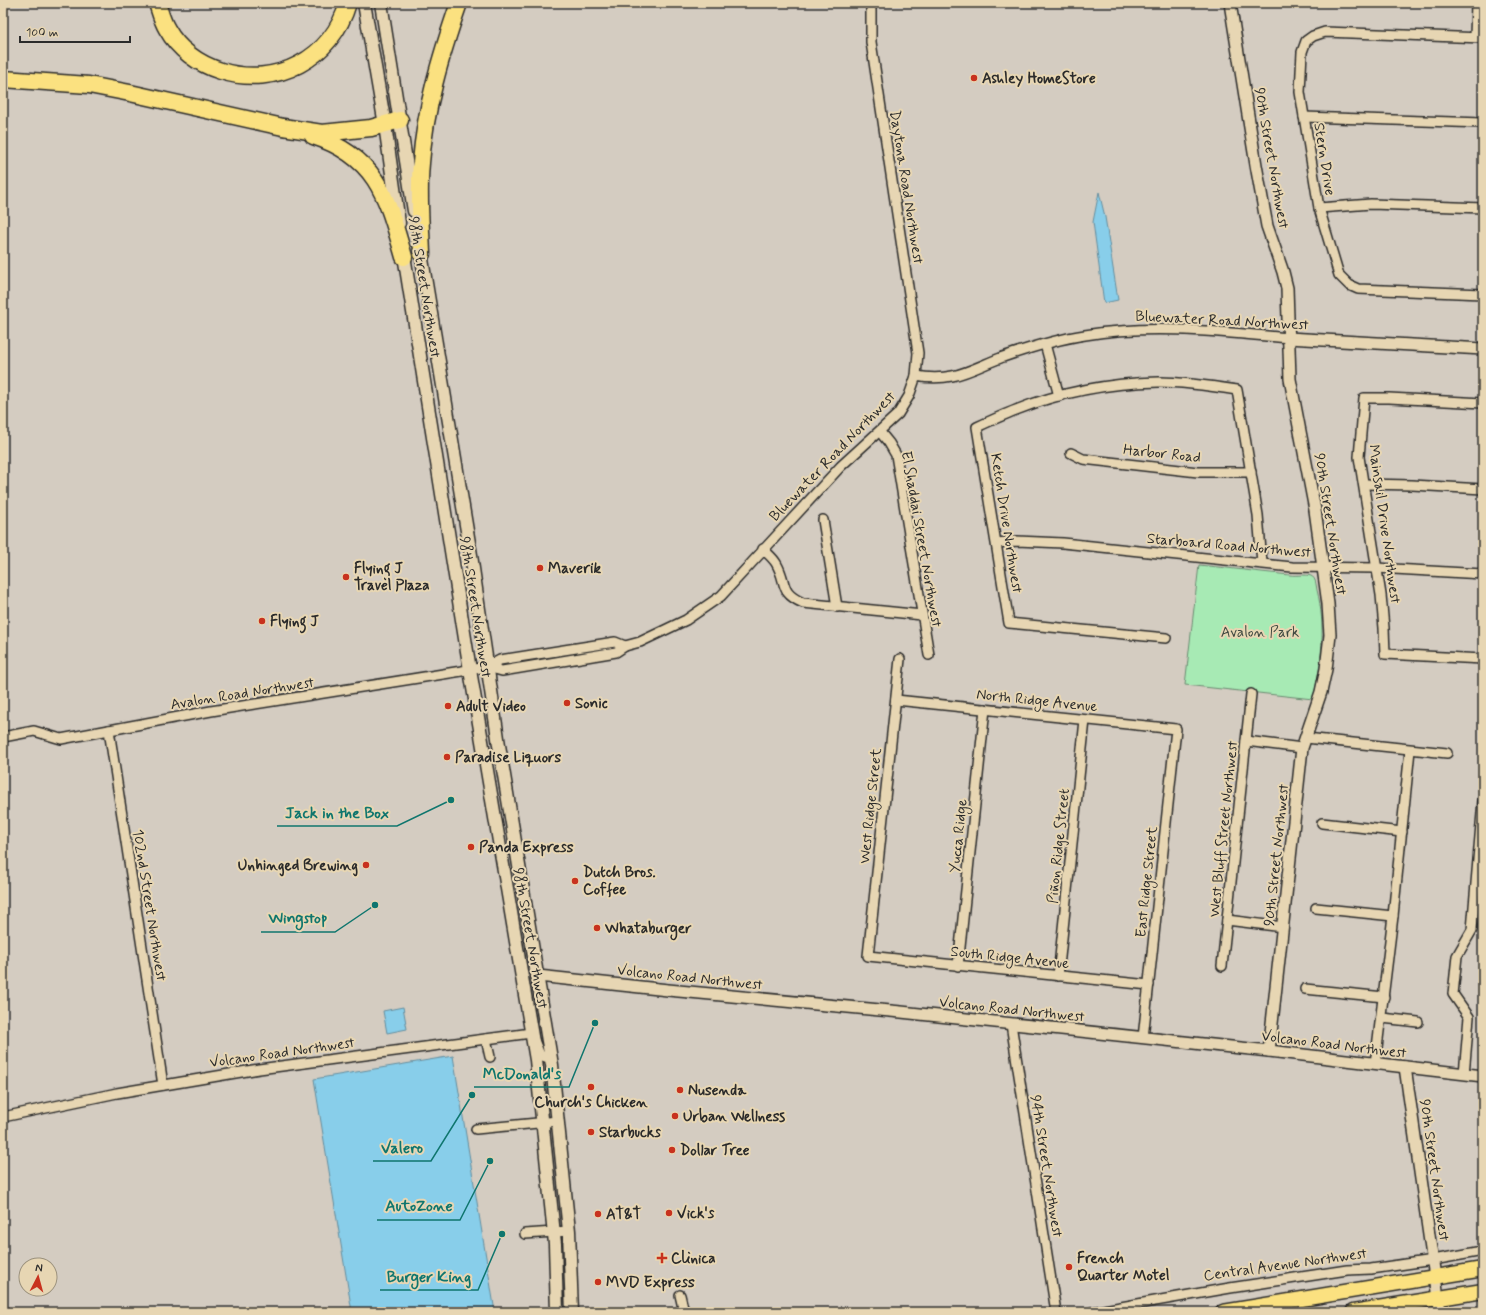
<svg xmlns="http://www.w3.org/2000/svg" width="1486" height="1315" font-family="Mynerve,sans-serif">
	<rect width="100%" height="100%" fill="#d4ccc1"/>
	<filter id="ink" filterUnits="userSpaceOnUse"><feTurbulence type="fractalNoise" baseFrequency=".025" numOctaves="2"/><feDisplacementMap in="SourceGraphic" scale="8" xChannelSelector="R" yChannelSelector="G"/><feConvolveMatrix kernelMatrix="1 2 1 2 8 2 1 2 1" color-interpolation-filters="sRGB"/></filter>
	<g filter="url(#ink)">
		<path fill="#a7eab4" stroke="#698a70" d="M1199 565C1229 568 1259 572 1290 575 1296 576 1306 574 1311 576 1316 578 1316 585 1317 590 1326 626 1322 663 1313 699L1185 685Z"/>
		<g fill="#88ceea" stroke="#638d9e">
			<polygon points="1099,192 1105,217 1118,300 1104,303 1093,222"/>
			<polygon points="403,1007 407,1029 387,1033 383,1011"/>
			<polygon points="453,1056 495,1312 352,1312 314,1079"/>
		</g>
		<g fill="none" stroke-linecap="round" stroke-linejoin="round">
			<defs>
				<g id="minor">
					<polyline points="871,3 871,42 918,353 916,376"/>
					<polyline points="1475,37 1476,3"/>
					<polyline points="1483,38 1325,32 1313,36 1306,41 1302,52 1300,92 1319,208 1339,275 1349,285 1358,289 1483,294"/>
					<polyline points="1304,117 1483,123"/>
					<polyline points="1319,208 1371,204 1483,208"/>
					<polyline points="1045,344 1059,396"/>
					<polyline points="1483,403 1389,398 1364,398 1359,457 1381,595 1384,628 1385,654 1483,659"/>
					<polyline points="880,432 889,443 896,455 929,655"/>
					<polyline points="1071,453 1083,459 1198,472 1251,472"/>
					<polyline points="1364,484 1412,485 1483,489"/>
					<polyline points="823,520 837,607"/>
					<polyline points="997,543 1017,541 1063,543 1292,567 1376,568 1483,574"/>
					<path d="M763 549C768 554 773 558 776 563 788 583 778 592 803 603L922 615"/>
					<path d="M1166 638 1009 623 977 427C990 421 1003 415 1016 410 1061 392 1110 383 1159 382 1185 382 1211 386 1237 390L1258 515 1262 563"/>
					<path d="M625 646 640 642 686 620 721 596 841 466 898 414 909 396 916 376C953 383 971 369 1003 357 1029 348 1058 339 1085 335 1153 324 1221 332 1288 338"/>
					<polyline points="900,659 868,956 1149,985"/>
					<polyline points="896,700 1176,729 1143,1038"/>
					<polyline points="109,730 163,1085"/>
					<polyline points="3,737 34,731 61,739 211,711 487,667 500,660 615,642 625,646 616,652 502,671 487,667"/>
					<polyline points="1306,738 1447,753"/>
					<polyline points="1246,741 1302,748"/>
					<polyline points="1322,823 1402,832"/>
					<polyline points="1316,908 1393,916"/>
					<polyline points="1227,920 1283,927"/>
					<polyline points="958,966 985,709"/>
					<polyline points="1222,966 1251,694"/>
					<polyline points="1058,976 1085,720"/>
					<polyline points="1305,989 1384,997"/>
					<polyline points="1382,1018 1418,1022"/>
					<polyline points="1011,1024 1056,1312"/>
					<polyline points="486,1039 490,1057"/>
					<polyline points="1375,1064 1393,916 1410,750"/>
					<polyline points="1464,1074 1469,1017 1453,994 1457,956 1472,930 1483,801"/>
					<polyline points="3,1117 117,1093 259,1069 531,1033 540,1055 551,1059"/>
					<polyline points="476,1129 558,1121"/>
					<polyline points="525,1234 569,1231"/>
					<polyline points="680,1295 684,1312"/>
					<polyline points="1092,1312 1230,1288 1347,1270 1371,1269 1433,1260 1483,1251"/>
				</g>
				<g id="tertiary">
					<polyline points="1230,3 1256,165 1267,226 1283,272 1287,288 1290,379 1315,510 1328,604 1330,635 1326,669 1321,692 1302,748 1269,1051"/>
					<polyline points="1288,338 1483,349"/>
					<polyline points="538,976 668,990 901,1012 1269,1051 1483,1076"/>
					<polyline points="1405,1067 1440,1312"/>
				</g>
				<g id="secondary">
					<polyline points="364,3 385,125 399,223"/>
					<polyline points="381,3 414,211"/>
					<polyline points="420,247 471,555 499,745 552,1065 569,1231 572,1312"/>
					<polyline points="403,249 470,670 536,1060 555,1244 557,1312"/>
				</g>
				<g id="primary">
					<polyline points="1223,1312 1483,1269"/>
					<polyline points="1353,1312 1483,1291"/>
				</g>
				<g id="motorway">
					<path d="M157 3C160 12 162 21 167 29 178 49 198 64 221 71 276 88 332 59 348 3"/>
					<polyline points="3,79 89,85 130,93 283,127 322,133 371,128 400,120"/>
					<path d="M313 136C378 157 387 198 404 257"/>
					<path d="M422 254C421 224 418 193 421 163 425 108 441 55 459 3"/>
				</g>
			</defs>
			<use href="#minor" stroke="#2b2b2b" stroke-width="12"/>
			<use href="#tertiary" stroke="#2b2b2b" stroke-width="14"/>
			<use href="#secondary" stroke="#2b2b2b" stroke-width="15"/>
			<use href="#primary" stroke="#2b2b2b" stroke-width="17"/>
			<use href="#motorway" stroke="#2b2b2b" stroke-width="19"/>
			<use href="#minor" stroke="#e7d6b3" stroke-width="9"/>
			<use href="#tertiary" stroke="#e7d6b3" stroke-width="11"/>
			<use href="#secondary" stroke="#e7d6b3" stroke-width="12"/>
			<use href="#primary" stroke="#fbe180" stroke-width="14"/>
			<use href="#motorway" stroke="#fbe180" stroke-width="16"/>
		</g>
	</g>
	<g fill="#c8321e" stroke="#e7d6b3" stroke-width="1.5">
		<circle cx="974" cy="78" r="4"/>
		<circle cx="540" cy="568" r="4"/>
		<circle cx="346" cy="577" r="4"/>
		<circle cx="262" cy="621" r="4"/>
		<circle cx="567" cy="703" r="4"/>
		<circle cx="448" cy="706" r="4"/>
		<circle cx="447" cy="757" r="4"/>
		<circle cx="471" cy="847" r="4"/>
		<circle cx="366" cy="865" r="4"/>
		<circle cx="575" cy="881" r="4"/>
		<circle cx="597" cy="928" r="4"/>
		<circle cx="591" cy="1087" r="4"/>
		<circle cx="680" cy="1090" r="4"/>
		<circle cx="675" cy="1116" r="4"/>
		<circle cx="591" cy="1132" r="4"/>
		<circle cx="672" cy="1150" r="4"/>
		<circle cx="669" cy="1213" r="4"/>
		<circle cx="598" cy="1214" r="4"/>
		<path d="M660 1252h4v4h4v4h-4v4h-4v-4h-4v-4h4z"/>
		<circle cx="1069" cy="1267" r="4"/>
		<circle cx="598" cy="1282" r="4"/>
	</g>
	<g text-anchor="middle" stroke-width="4" stroke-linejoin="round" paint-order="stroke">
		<g font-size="15" font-weight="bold" fill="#2b2b2b" stroke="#e7d6b3" text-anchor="start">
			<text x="982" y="83">Ashley HomeStore</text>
			<text x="354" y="573">Flying J<tspan x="354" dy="17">Travel Plaza</tspan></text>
			<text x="548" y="573">Maverik</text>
			<text x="270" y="626">Flying J</text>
			<text x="575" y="708">Sonic</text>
			<text x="456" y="711">Adult Video</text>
			<text x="455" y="762">Paradise Liquors</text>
			<text x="479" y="852">Panda Express</text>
			<text x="358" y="870" text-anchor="end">Unhinged Brewing</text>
			<text x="583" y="877">Dutch Bros.<tspan x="583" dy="17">Coffee</tspan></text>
			<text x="605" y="933">Whataburger</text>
			<text x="688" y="1095">Nusenda</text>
			<text x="591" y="1107" text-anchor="middle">Church's Chicken</text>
			<text x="683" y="1121">Urban Wellness</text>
			<text x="599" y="1137">Starbucks</text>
			<text x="680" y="1155">Dollar Tree</text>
			<text x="677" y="1218">Vick's</text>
			<text x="606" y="1219">AT&amp;T</text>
			<text x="671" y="1263">Clinica</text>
			<text x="1077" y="1263">French<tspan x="1077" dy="17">Quarter Motel</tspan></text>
			<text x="606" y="1287">MVD Express</text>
		</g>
		<g font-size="15" fill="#2b2b2b" stroke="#e7d6b3">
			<text transform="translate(1272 158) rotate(80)" y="5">90th Street Northwest</text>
			<text transform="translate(1325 159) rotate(81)" y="5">Stern Drive</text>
			<text transform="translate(907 187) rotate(81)" y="5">Daytona Road Northwest</text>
			<text transform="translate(425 287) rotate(81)" y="5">98th Street Northwest</text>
			<text transform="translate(1222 320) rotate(3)" y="5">Bluewater Road Northwest</text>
			<text transform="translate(1162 453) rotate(6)" y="5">Harbor Road</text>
			<text transform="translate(832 456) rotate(-46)" y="5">Bluewater Road Northwest</text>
			<text transform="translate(1007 523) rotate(81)" y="5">Ketch Drive Northwest</text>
			<text transform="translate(1331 524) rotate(81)" y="5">90th Street Northwest</text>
			<text transform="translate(1385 524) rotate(82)" y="5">Mainsail Drive Northwest</text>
			<text transform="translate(922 539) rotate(80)" y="5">El Shaddai Street Northwest</text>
			<text transform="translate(1229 545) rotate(5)" y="5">Starboard Road Northwest</text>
			<text transform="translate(476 607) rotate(81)" y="5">98th Street Northwest</text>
			<text transform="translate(242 693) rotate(-9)" y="5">Avalon Road Northwest</text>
			<text transform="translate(1037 700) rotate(6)" y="5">North Ridge Avenue</text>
			<text transform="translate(870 806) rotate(-84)" y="5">West Ridge Street</text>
			<text transform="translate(1223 829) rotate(-84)" y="5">West Bluff Street Northwest</text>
			<text transform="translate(958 836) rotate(-84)" y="5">Yucca Ridge</text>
			<text transform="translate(1058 846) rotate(-84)" y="5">Piñon Ridge Street</text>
			<text transform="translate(1276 855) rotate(-84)" y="5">90th Street Northwest</text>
			<text transform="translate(1146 882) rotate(-84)" y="5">East Ridge Street</text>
			<text transform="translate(150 905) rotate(81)" y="5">102nd Street Northwest</text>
			<text transform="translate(531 938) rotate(80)" y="5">98th Street Northwest</text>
			<text transform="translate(1010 957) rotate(6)" y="5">South Ridge Avenue</text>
			<text transform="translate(690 977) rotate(6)" y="5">Volcano Road Northwest</text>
			<text transform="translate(1012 1009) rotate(6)" y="5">Volcano Road Northwest</text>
			<text transform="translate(1334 1044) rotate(7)" y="5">Volcano Road Northwest</text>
			<text transform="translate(282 1052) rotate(-8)" y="5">Volcano Road Northwest</text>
			<text transform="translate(1047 1166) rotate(81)" y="5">94th Street Northwest</text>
			<text transform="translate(1435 1170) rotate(82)" y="5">90th Street Northwest</text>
			<text transform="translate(1285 1264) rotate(-8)" y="5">Central Avenue Northwest</text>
		</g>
		<g font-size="15" fill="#3e4840" stroke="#e7d6b3">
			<text x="1260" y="637">Avalon Park</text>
		</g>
	</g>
	<path fill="none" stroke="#0f766e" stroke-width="1.5" d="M451 800L397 826H277M375 905L335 932H261M595 1023L569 1087H474M472 1095L431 1161H373M490 1161L460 1220H377M502 1234L478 1290H380"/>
	<g fill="#0f766e" stroke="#e7d6b3" stroke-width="1.5">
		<circle cx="451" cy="800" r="4"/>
		<circle cx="375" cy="905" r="4"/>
		<circle cx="595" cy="1023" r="4"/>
		<circle cx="472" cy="1095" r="4"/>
		<circle cx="490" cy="1161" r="4"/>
		<circle cx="502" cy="1234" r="4"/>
	</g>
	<g font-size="16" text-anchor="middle" font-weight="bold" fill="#0f766e" stroke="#e7d6b3" stroke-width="4" stroke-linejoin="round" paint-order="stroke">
		<text x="337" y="818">Jack in the Box</text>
		<text x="298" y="923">Wingstop</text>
		<text x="522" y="1079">McDonald's</text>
		<text x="402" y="1153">Valero</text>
		<text x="419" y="1211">AutoZone</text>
		<text x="429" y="1282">Burger King</text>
	</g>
	<rect width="1486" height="1315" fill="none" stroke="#e7d6b3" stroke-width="16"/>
	<rect x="8" y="8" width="1470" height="1299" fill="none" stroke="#2b2b2b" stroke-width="1.5" filter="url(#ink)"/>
	<g transform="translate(38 1277) rotate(6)"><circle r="19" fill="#e7d6b3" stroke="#9c927d"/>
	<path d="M0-3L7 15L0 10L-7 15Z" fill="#c8321e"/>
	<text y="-6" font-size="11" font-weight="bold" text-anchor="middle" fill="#2b2b2b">N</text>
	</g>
	<path d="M20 36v6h110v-6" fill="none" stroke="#2b2b2b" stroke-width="2"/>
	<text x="26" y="36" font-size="12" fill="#2b2b2b" stroke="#e7d6b3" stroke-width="3" paint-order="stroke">100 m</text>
</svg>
